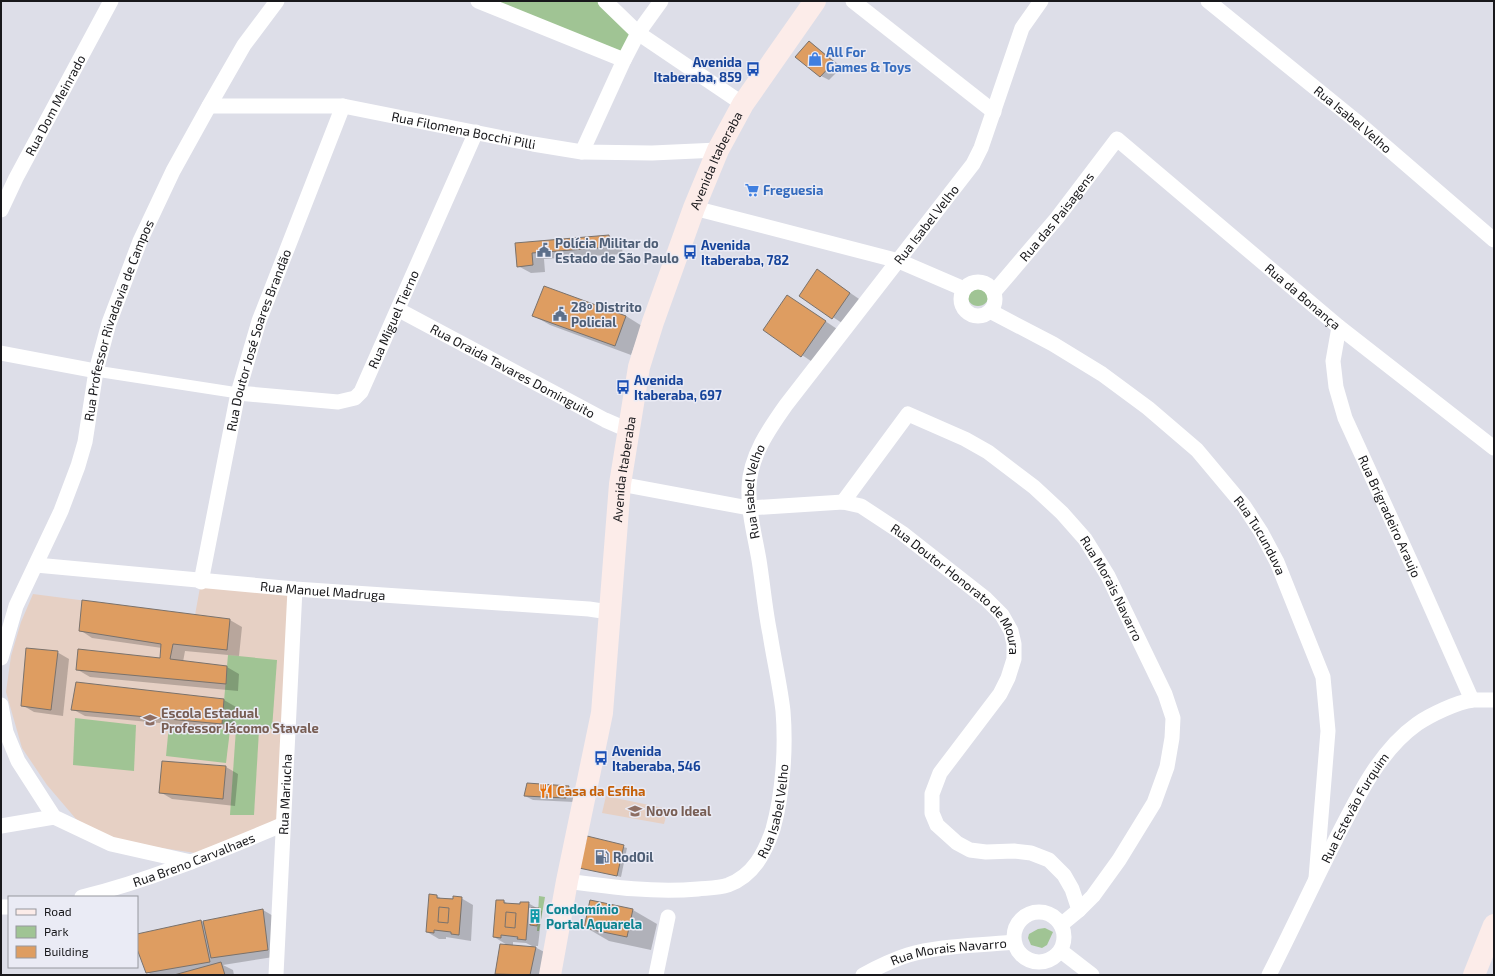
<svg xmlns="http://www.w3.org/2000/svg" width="1495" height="976" font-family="'Exo 2',sans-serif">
	<rect width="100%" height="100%" fill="#dddee8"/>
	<g fill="#e6d0c4">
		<polygon points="201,582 289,585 284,816 202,854 109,840 76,819 47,785 22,748 6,692 11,656 21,622 33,594 195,615"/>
		<polygon points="606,796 668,809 664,824 602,813"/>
	</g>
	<g fill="#a0c494">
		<polygon points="482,1 605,1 638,33 624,60"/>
		<circle cx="978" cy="295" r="11"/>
		<polygon points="228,655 277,660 272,729 222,724"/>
		<polygon points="75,718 136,725 134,771 73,765"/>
		<polygon points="169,725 230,730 226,763 166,756"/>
		<polygon points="236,729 259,730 254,815 230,815"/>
		<polygon points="539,896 545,897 539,931 537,931"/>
		<polygon points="1045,928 1053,932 1047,945 1042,948 1031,945 1028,938 1029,934 1038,929"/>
	</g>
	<g fill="#0003" fill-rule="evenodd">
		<polygon points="810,42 842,67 829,80 821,76"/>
		<polygon points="609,236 621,243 623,254 544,259 545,272 531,273 518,266 516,244"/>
		<polygon points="817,270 862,301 845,325 801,296"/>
		<polygon points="800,304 837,329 814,363 764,330"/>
		<polygon points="534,316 626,316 642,326 631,355 550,325"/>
		<polygon points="230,620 242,627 239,656 185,651 183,662 227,667 239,674 238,691 90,677 78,670 161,659 162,648 92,638 80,630"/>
		<polygon points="57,652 69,659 63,716 34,712 22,705"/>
		<polygon points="76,683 224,700 236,707 234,730 85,716 72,709"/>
		<polygon points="226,767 238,774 235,806 172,799 160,792"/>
		<polygon points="568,787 576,791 574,802 533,800 525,796"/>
		<polygon points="588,838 627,848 621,877 581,867"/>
		<polygon points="437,896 442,899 461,898 473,905 471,941 446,937 446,939 439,939 427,932"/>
		<path d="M504 901 508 904 528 903 542 911 538 946H533L548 954 544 975H499L496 973 509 946 494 937ZM513 942 526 943 534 947 513 946Z"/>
		<polygon points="263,910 275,917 280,956 223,965 233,970 234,975 152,975 147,972 137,946 137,935 201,921 205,923 204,922"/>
		<polygon points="633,910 657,924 651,950 609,941 585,927"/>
	</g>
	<g fill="#de9d61" stroke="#7a726c">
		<polygon points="809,41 834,62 820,77 795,57"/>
		<polygon points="609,235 611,247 532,253 533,265 517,267 515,243"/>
		<polygon points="817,269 850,293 832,319 799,296"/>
		<polygon points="544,286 626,316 615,346 532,316"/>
		<polygon points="787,295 826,321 801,357 763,330"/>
		<polygon points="82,600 230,619 227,650 173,644 170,659 227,666 226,684 76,670 78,649 160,658 161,644 79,631"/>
		<polygon points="26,648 58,651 51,710 21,706"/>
		<polygon points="76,682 224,699 222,724 71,710"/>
		<polygon points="162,761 226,766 223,799 159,793"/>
		<polygon points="527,783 569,786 566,798 524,796"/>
		<polygon points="587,836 624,845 617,876 579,868"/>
		<polygon points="429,894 437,895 437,898 453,899 453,896 462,897 459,935 451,934 451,932 434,930 434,933 426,932"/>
		<polygon points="496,900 504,900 504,903 520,904 520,902 529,902 526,940 517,939 518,937 501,935 501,938 493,937"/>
		<polygon points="590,900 633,909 627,937 584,928"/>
		<polygon points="439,907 449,908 448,923 438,922"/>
		<polygon points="531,908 539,908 537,926 530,925"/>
		<polygon points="263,909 268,950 211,958 203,921"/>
		<polygon points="506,912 516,913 515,928 505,927"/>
		<rect x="531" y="915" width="7" height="3"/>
		<polygon points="201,920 210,962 146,973 137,949 137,934"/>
		<polygon points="500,944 536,947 530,975 495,974"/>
		<polygon points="221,962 225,975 174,975"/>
	</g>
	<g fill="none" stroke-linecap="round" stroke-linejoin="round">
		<polyline stroke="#fff" stroke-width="11" points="96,371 238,393"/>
		<g stroke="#fff" stroke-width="15">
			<polyline points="478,1 624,60"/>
			<polyline points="605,1 638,33 743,104"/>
			<polyline points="853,1 994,112"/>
			<path id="s1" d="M1208 1 1356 121 1494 240"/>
			<path id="s2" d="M209 106H343L533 144 582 152 652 153 718 150"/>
			<polyline points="582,152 624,60 638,33 661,1"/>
			<polyline points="694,208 899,261 964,289"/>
			<path id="s3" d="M1 210 16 178 111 1"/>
			<circle cx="978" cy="299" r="17"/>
			<path id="s4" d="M994 292 1057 218 1117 139 1339 327 1494 448"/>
			<path id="s5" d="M399 310 605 420 628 430"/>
			<path id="s6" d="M990 311 1053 344 1102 374 1148 408 1197 450 1244 506 1261 532 1277 562 1323 677 1328 731 1316 878"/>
			<path id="s7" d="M1339 327 1333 361 1336 387 1345 418 1414 569 1472 700"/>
			<polyline points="1,353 96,371"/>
			<path id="s8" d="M238 393 338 402 355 398 361 392 476 132"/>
			<path id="s9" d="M620 484 749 508 843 502 861 506 902 533 986 599 1002 615 1011 631 1014 644V659L1008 678 1000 694 940 773 932 794V813L937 825 957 843 970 850 986 852 1014 851 1031 853 1049 860 1064 875 1072 889 1079 910"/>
			<path id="s10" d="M843 502 908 414 965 439 988 452 1034 487 1062 513 1085 539 1108 576 1165 694 1173 718 1172 738 1167 767 1154 803 1119 860 1093 896 1079 910 1062 924"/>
			<path id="s11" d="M36 565 295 589 589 609 609 612"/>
			<path id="s12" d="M201 582 238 393 259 321 343 106"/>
			<path id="s13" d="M1 658 16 606 61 511 78 466 85 442 96 371 109 323 140 241 173 171 209 106 244 45 277 1"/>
			<polyline points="1,705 6,732 18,761 54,817 111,844 191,862"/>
			<polyline points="1,826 54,817"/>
			<path id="s14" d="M567 881C611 887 654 893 698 889 708 888 719 888 728 885 753 876 765 853 773 829 783 793 786 748 783 711 780 685 774 660 770 634 765 610 763 585 759 560 755 536 748 512 749 487 750 456 769 429 786 405L973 164 981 148 1022 28 1041 1"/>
			<path id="s15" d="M82 897C151 880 217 852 282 825"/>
			<polyline points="1,907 9,907"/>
			<circle cx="1039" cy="937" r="25"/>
			<polyline points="1061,951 1092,975"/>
			<path id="s16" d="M276 975 295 589"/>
			<polyline points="656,975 668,917"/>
			<path id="s17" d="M863 975C878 967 892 960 908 955 941 945 979 946 1013 942"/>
			<path id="s18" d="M1269 975C1292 930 1313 884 1336 839 1357 798 1379 751 1417 724 1430 715 1457 702 1473 700 1480 700 1487 700 1494 700"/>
		</g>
		<g stroke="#fcece9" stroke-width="22">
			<path id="s19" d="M550 975 567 881 602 713 620 484 639 367 653 322 694 208 718 150 743 104 815 1"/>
			<polyline points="1474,975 1494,925"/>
		</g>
	</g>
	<defs>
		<symbol id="shop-bare" viewBox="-9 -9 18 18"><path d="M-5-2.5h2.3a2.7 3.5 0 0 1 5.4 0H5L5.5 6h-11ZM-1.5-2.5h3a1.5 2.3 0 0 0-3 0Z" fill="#3f7fe0" stroke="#eaebf5" stroke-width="2.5" paint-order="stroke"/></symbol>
		<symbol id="bus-bare" viewBox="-9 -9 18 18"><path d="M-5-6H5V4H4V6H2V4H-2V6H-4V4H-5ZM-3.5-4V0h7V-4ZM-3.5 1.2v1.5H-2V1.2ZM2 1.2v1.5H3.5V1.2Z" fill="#1a4fb4" stroke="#eaebf5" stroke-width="2.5" paint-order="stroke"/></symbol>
		<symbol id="supermarket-bare" viewBox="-9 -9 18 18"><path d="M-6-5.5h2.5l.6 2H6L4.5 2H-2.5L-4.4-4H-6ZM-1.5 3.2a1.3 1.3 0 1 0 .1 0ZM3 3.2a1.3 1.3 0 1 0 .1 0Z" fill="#3f7fe0" stroke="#eaebf5" stroke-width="2.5" paint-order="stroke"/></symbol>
		<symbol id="civic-bare" viewBox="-9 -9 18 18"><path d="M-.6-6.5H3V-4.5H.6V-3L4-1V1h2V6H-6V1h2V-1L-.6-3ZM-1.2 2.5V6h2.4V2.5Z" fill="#5c6f8a" stroke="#eaebf5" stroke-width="2.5" paint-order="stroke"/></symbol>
		<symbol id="school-bare" viewBox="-9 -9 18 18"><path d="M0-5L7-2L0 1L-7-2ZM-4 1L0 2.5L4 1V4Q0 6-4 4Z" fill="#8d6e63" stroke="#eaebf5" stroke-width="2.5" paint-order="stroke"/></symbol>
		<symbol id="restaurant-bare" viewBox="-9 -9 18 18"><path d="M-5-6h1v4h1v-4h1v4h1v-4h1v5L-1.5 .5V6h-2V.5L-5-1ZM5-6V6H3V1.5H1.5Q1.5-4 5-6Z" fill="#e8710a" stroke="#eaebf5" stroke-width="2.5" paint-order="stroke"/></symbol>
		<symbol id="fuel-bare" viewBox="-9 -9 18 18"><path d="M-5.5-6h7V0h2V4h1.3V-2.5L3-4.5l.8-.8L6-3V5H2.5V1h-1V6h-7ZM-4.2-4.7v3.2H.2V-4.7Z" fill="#5c6f8a" stroke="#eaebf5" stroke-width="2.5" paint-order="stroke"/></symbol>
		<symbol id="building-bare" viewBox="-9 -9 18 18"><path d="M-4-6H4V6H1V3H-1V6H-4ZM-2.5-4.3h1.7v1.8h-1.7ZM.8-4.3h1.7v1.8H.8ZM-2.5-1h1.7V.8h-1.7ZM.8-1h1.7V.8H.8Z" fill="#0f9aa8" stroke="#eaebf5" stroke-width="2.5" paint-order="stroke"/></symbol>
	</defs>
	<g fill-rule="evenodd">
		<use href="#shop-bare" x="805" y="49" width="20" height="20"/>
		<use href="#bus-bare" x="743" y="59" width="20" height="20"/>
		<use href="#supermarket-bare" x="742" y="180" width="20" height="20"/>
		<use href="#civic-bare" x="534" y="240" width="20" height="20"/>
		<use href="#bus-bare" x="680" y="242" width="20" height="20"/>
		<use href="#civic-bare" x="550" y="304" width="20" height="20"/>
		<use href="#bus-bare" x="613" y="377" width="20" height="20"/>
		<use href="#school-bare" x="140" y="710" width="20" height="20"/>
		<use href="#bus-bare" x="591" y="748" width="20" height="20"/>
		<use href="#restaurant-bare" x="536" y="781" width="20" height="20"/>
		<use href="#school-bare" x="625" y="801" width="20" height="20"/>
		<use href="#fuel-bare" x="592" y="847" width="20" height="20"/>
		<use href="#building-bare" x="525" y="906" width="20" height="20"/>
	</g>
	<g text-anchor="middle" stroke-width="3" stroke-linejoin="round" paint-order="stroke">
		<g font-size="13" font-weight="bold" fill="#366cbe" stroke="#eaebf5" text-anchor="start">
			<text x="826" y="57">All For<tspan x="826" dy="15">Games &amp; Toys</tspan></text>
			<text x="763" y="195">Freguesia</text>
		</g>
		<g font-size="13" font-weight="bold" fill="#164399" stroke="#eaebf5" text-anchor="start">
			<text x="742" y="67" text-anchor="end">Avenida<tspan x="742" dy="15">Itaberaba, 859</tspan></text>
			<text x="701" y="250">Avenida<tspan x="701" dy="15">Itaberaba, 782</tspan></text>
			<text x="634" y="385">Avenida<tspan x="634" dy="15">Itaberaba, 697</tspan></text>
			<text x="612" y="756">Avenida<tspan x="612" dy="15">Itaberaba, 546</tspan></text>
		</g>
		<g font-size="13" fill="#18181b" stroke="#eaebf5">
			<text dy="5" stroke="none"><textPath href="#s3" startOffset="118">Rua Dom Meinrado</textPath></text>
			<text dy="5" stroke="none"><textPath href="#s1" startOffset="187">Rua Isabel Velho</textPath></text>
			<text dy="5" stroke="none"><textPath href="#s2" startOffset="257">Rua Filomena Bocchi Pilli</textPath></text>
			<text dy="5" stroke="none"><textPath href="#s19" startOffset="836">Avenida Itaberaba</textPath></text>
			<text dy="5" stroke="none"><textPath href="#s4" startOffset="98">Rua das Paisagens</textPath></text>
			<text dy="5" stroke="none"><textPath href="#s14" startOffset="902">Rua Isabel Velho</textPath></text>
			<text dy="5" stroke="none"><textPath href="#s4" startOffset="440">Rua da Bonança</textPath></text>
			<text dy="5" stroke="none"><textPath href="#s8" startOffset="206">Rua Miguel Tierno</textPath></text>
			<text dy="5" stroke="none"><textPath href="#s13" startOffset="359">Rua Professor Rivadavia de Campos</textPath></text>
			<text dy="5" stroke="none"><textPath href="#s12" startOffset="249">Rua Doutor José Soares Brandão</textPath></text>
			<text dy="5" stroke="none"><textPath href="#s5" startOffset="129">Rua Oraida Tavares Dominguito</textPath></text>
			<text dy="5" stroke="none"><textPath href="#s19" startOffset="512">Avenida Itaberaba</textPath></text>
			<text dy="5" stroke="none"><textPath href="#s14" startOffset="578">Rua Isabel Velho</textPath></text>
			<text dy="5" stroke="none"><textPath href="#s7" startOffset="201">Rua Brigradeiro Araujo</textPath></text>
			<text dy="5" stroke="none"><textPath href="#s6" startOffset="357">Rua Tucunduva</textPath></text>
			<text dy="5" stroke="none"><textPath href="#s10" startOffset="385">Rua Morais Navarro</textPath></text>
			<text dy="5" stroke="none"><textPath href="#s11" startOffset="288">Rua Manuel Madruga</textPath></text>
			<text dy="5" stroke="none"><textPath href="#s9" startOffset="373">Rua Doutor Honorato de Moura</textPath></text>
			<text dy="5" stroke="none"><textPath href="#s16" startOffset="181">Rua Mariucha</textPath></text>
			<text dy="5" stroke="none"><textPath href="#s18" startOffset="188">Rua Estevão Furquim</textPath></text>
			<text dy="5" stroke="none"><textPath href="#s14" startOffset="254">Rua Isabel Velho</textPath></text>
			<text dy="5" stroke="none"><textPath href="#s15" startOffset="118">Rua Breno Carvalhaes</textPath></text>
			<text dy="5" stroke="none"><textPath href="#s17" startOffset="90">Rua Morais Navarro</textPath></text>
		</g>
		<g font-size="13" font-weight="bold" fill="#4e5e75" stroke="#eaebf5" text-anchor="start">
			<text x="555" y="248">Polícia Militar do<tspan x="555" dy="15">Estado de São Paulo</tspan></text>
			<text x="571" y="312">28º Distrito<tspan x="571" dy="15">Policial</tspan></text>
			<text x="613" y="862">RodOil</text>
		</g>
		<g font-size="13" font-weight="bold" fill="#785e54" stroke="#eaebf5" text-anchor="start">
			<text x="161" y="718">Escola Estadual<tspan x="161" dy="15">Professor Jácomo Stavale</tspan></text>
			<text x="646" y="816">Novo Ideal</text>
		</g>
		<g font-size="13" font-weight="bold" fill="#c56008" stroke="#eaebf5" text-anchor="start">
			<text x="557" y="796">Casa da Esfiha</text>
		</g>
		<g font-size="13" font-weight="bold" fill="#0d838f" stroke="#eaebf5" text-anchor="start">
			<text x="546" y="914">Condomínio<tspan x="546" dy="15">Portal Aquarela</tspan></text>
		</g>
	</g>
	<rect width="1495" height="976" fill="none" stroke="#18181b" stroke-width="4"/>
	<rect x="8" y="896" width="130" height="72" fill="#eaebf5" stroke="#96979e"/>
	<rect x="16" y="909" width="20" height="6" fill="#fcece9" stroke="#96979e"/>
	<text x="44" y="916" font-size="12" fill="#18181b">Road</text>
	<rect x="16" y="926" width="20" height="12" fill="#a0c494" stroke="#96979e"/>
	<text x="44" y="936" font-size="12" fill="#18181b">Park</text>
	<rect x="16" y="946" width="20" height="12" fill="#de9d61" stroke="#96979e"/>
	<text x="44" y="956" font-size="12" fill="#18181b">Building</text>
</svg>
